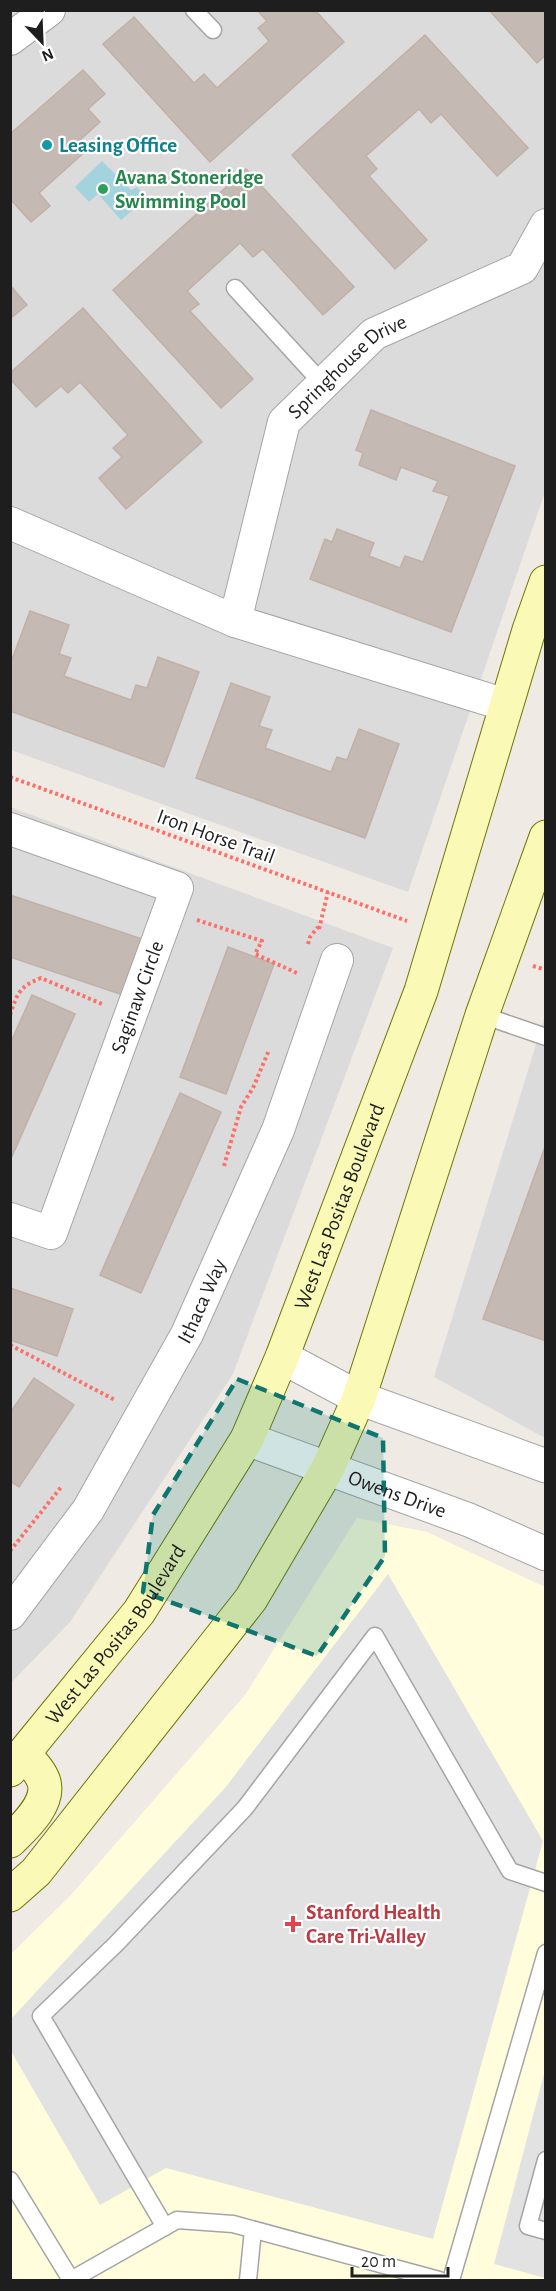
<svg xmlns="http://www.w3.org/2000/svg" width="556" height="2291" font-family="'Alegreya Sans',sans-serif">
	<rect width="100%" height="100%" fill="#efeae3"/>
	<g fill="#dcdbdb">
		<polygon points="11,11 545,11 545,492 408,892 11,750"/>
		<polygon points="10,807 393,948 233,1374 70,1622 11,1683"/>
		<polygon points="545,1015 545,1438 434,1377"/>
	</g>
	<polygon fill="#fffddc" points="357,1518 427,1532 545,1587 545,2280 11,2280 11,1954 71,1895 245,1695"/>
	<g fill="#e2e2e2">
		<polygon points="388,1574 543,1841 433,2239 166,2168 100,2205 11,2051 10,2020 225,1788"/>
		<polygon points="545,2070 545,2278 494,2264"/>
	</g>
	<polygon fill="#a3d3dd" points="102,161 131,190 137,187 147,198 121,220 98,194 89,202 75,187"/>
	<g fill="#c4bab3" stroke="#c1b0a6" stroke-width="1.5">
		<polygon points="257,10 315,10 344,42 210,162 103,44 134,17 194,83 204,74 217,88 269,41 258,28 267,21"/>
		<polygon points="489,10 546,10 546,55 537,63"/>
		<polygon points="425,35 528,148 497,176 441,114 431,123 419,109 366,156 377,169 369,176 427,240 395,269 292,155"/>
		<polygon points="83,70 105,94 88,109 100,122 79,141 87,150 39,193 50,206 31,222 10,199 10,134"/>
		<polygon points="246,169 354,287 323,315 263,249 253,257 240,243 187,291 199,304 190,311 253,379 221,408 113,290"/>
		<polygon points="10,285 27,305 10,319"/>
		<polygon points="83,308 202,442 126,509 99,478 122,457 113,448 128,435 80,382 68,393 61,386 36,407 10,379 10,373"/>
		<polygon points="371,410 515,466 451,632 310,579 325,539 332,542 337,529 374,543 369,556 400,568 405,556 423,562 449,496 433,491 438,481 401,467 396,480 359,465 363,453 356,450"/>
		<polygon points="30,611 69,625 59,654 71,658 64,676 131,700 136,685 147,688 158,657 199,672 164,767 10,711 10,665"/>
		<polygon points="231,683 270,697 259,726 272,730 265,748 331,772 337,757 347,760 359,729 399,744 365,838 196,778"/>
		<polygon points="10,895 142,939 123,995 10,957"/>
		<polygon points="228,947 274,964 226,1094 180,1077"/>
		<polygon points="32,995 75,1014 10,1161 10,1044"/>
		<polygon points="180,1093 221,1112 141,1293 100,1275"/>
		<polygon points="546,1144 546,1341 483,1319"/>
		<polygon points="10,1288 73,1309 57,1356 10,1340"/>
		<polygon points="34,1378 74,1405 19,1487 10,1481 10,1413"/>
	</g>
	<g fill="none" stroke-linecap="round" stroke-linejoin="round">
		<defs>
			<g id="service">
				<polyline points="194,10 213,30"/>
				<polyline points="235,288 323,384"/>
				<polyline points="482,1015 546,1037"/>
				<polyline points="546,2160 528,2226 546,2231"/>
				<polyline points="10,2180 71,2280"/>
				<polyline points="165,2227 41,2016 116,1944 245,1808 375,1636 510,1871 546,1883"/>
				<polyline points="71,2280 177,2220 233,2224 439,2280"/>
				<polyline points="248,2280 253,2230"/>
				<polyline points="451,2280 546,1953"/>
			</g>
			<g id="minor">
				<polyline points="10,39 49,10"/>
				<polyline points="10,523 235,621 506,705"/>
				<path id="s1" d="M235 621 284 422 374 334 522 268 546 225"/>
				<polyline points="10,829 177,888 51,1233 10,1219"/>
				<path id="s2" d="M10 1614 88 1510 187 1334 278 1130 337 960"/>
			</g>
			<g id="tertiary">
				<polyline points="282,1357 359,1398 546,1466"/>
				<path id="s3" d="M247 1439 469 1520 546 1554"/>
			</g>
			<g id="secondary">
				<path id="s4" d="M10 1770 139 1612 247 1439 282 1357 421 991 529 630 546 582"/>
				<path d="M10 1841C24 1827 50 1804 44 1782 41 1772 31 1762 25 1755"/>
				<polyline points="10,1895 36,1872 251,1599 328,1468 359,1398 482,1015 546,837"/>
			</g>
		</defs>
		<use href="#service" stroke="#a5a5a5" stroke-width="19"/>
		<use href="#minor" stroke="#a5a5a5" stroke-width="34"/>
		<use href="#tertiary" stroke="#a5a5a5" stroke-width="35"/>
		<use href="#secondary" stroke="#6f7504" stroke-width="35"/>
		<g stroke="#fb7069" stroke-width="4" stroke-dasharray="3 3" stroke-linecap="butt">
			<polyline points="10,777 407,921"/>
			<polyline points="197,920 262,941 255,954 299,974"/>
			<polyline points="319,929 328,892"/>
			<polyline points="308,944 310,937 318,927"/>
			<polyline points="533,966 546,970"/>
			<path d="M10 1015C18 992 19 987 41 978L102 1004"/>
			<polyline points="224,1166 241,1107 253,1088 269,1050"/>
			<polyline points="10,1345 115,1400"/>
			<polyline points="10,1551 62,1486"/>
		</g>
		<use href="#service" stroke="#fff" stroke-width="16"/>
		<use href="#minor" stroke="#fff" stroke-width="32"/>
		<use href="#tertiary" stroke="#fff" stroke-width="33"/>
		<use href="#secondary" stroke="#fafab6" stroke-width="33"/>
	</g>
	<path fill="#0f766e" fill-opacity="0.2" stroke="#0f766e" stroke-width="4.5" stroke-dasharray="12 8" stroke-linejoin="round" d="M237 1379 383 1438 385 1556 317 1656 143 1592 153 1515Z"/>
	<circle fill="#0f9aa8" stroke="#fff" stroke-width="2" cx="47" cy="145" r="6"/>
	<circle fill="#2e9e5b" stroke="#fff" stroke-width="2" cx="103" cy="189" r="6"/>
	<path fill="#e0444e" stroke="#fff" stroke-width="2" d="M290 1915h6v6h6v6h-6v6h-6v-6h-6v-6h6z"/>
	<g text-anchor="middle" stroke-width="4.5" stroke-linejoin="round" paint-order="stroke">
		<g font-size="21" font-weight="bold" fill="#0d838f" stroke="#fff" text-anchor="start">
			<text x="59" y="152">Leasing Office</text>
		</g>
		<g font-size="21" font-weight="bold" fill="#27864d" stroke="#fff" text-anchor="start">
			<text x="115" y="184">Avana Stoneridge<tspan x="115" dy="24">Swimming Pool</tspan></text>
		</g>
		<g font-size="21" fill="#1e1e1e" stroke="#fff">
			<text dy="7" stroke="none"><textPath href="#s1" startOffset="290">Springhouse Drive</textPath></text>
			<text transform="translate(216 836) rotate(20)" y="7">Iron Horse Trail</text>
			<text transform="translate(137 997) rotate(-70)" y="7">Saginaw Circle</text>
			<text dy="7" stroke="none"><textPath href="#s4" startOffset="658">West Las Positas Boulevard</textPath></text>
			<text dy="7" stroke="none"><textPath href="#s2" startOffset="368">Ithaca Way</textPath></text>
			<text dy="7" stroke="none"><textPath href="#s3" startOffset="160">Owens Drive</textPath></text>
			<text dy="7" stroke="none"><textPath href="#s4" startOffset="172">West Las Positas Boulevard</textPath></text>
		</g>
		<g font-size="21" font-weight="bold" fill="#be3a42" stroke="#fff" text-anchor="start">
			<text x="306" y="1919">Stanford Health<tspan x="306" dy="24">Care Tri-Valley</tspan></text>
		</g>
	</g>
	<rect width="556" height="2291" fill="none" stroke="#1e1e1e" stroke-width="24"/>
	<g transform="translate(42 42) rotate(157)" stroke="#ffffff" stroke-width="4.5" paint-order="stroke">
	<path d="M0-4.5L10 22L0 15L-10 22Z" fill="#1e1e1e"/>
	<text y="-9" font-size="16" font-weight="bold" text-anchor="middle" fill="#1e1e1e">N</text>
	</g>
	<path d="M352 2267v9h96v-9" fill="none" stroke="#1e1e1e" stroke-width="3"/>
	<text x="361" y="2267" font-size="18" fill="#1e1e1e" stroke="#ffffff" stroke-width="4.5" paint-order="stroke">20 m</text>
</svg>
